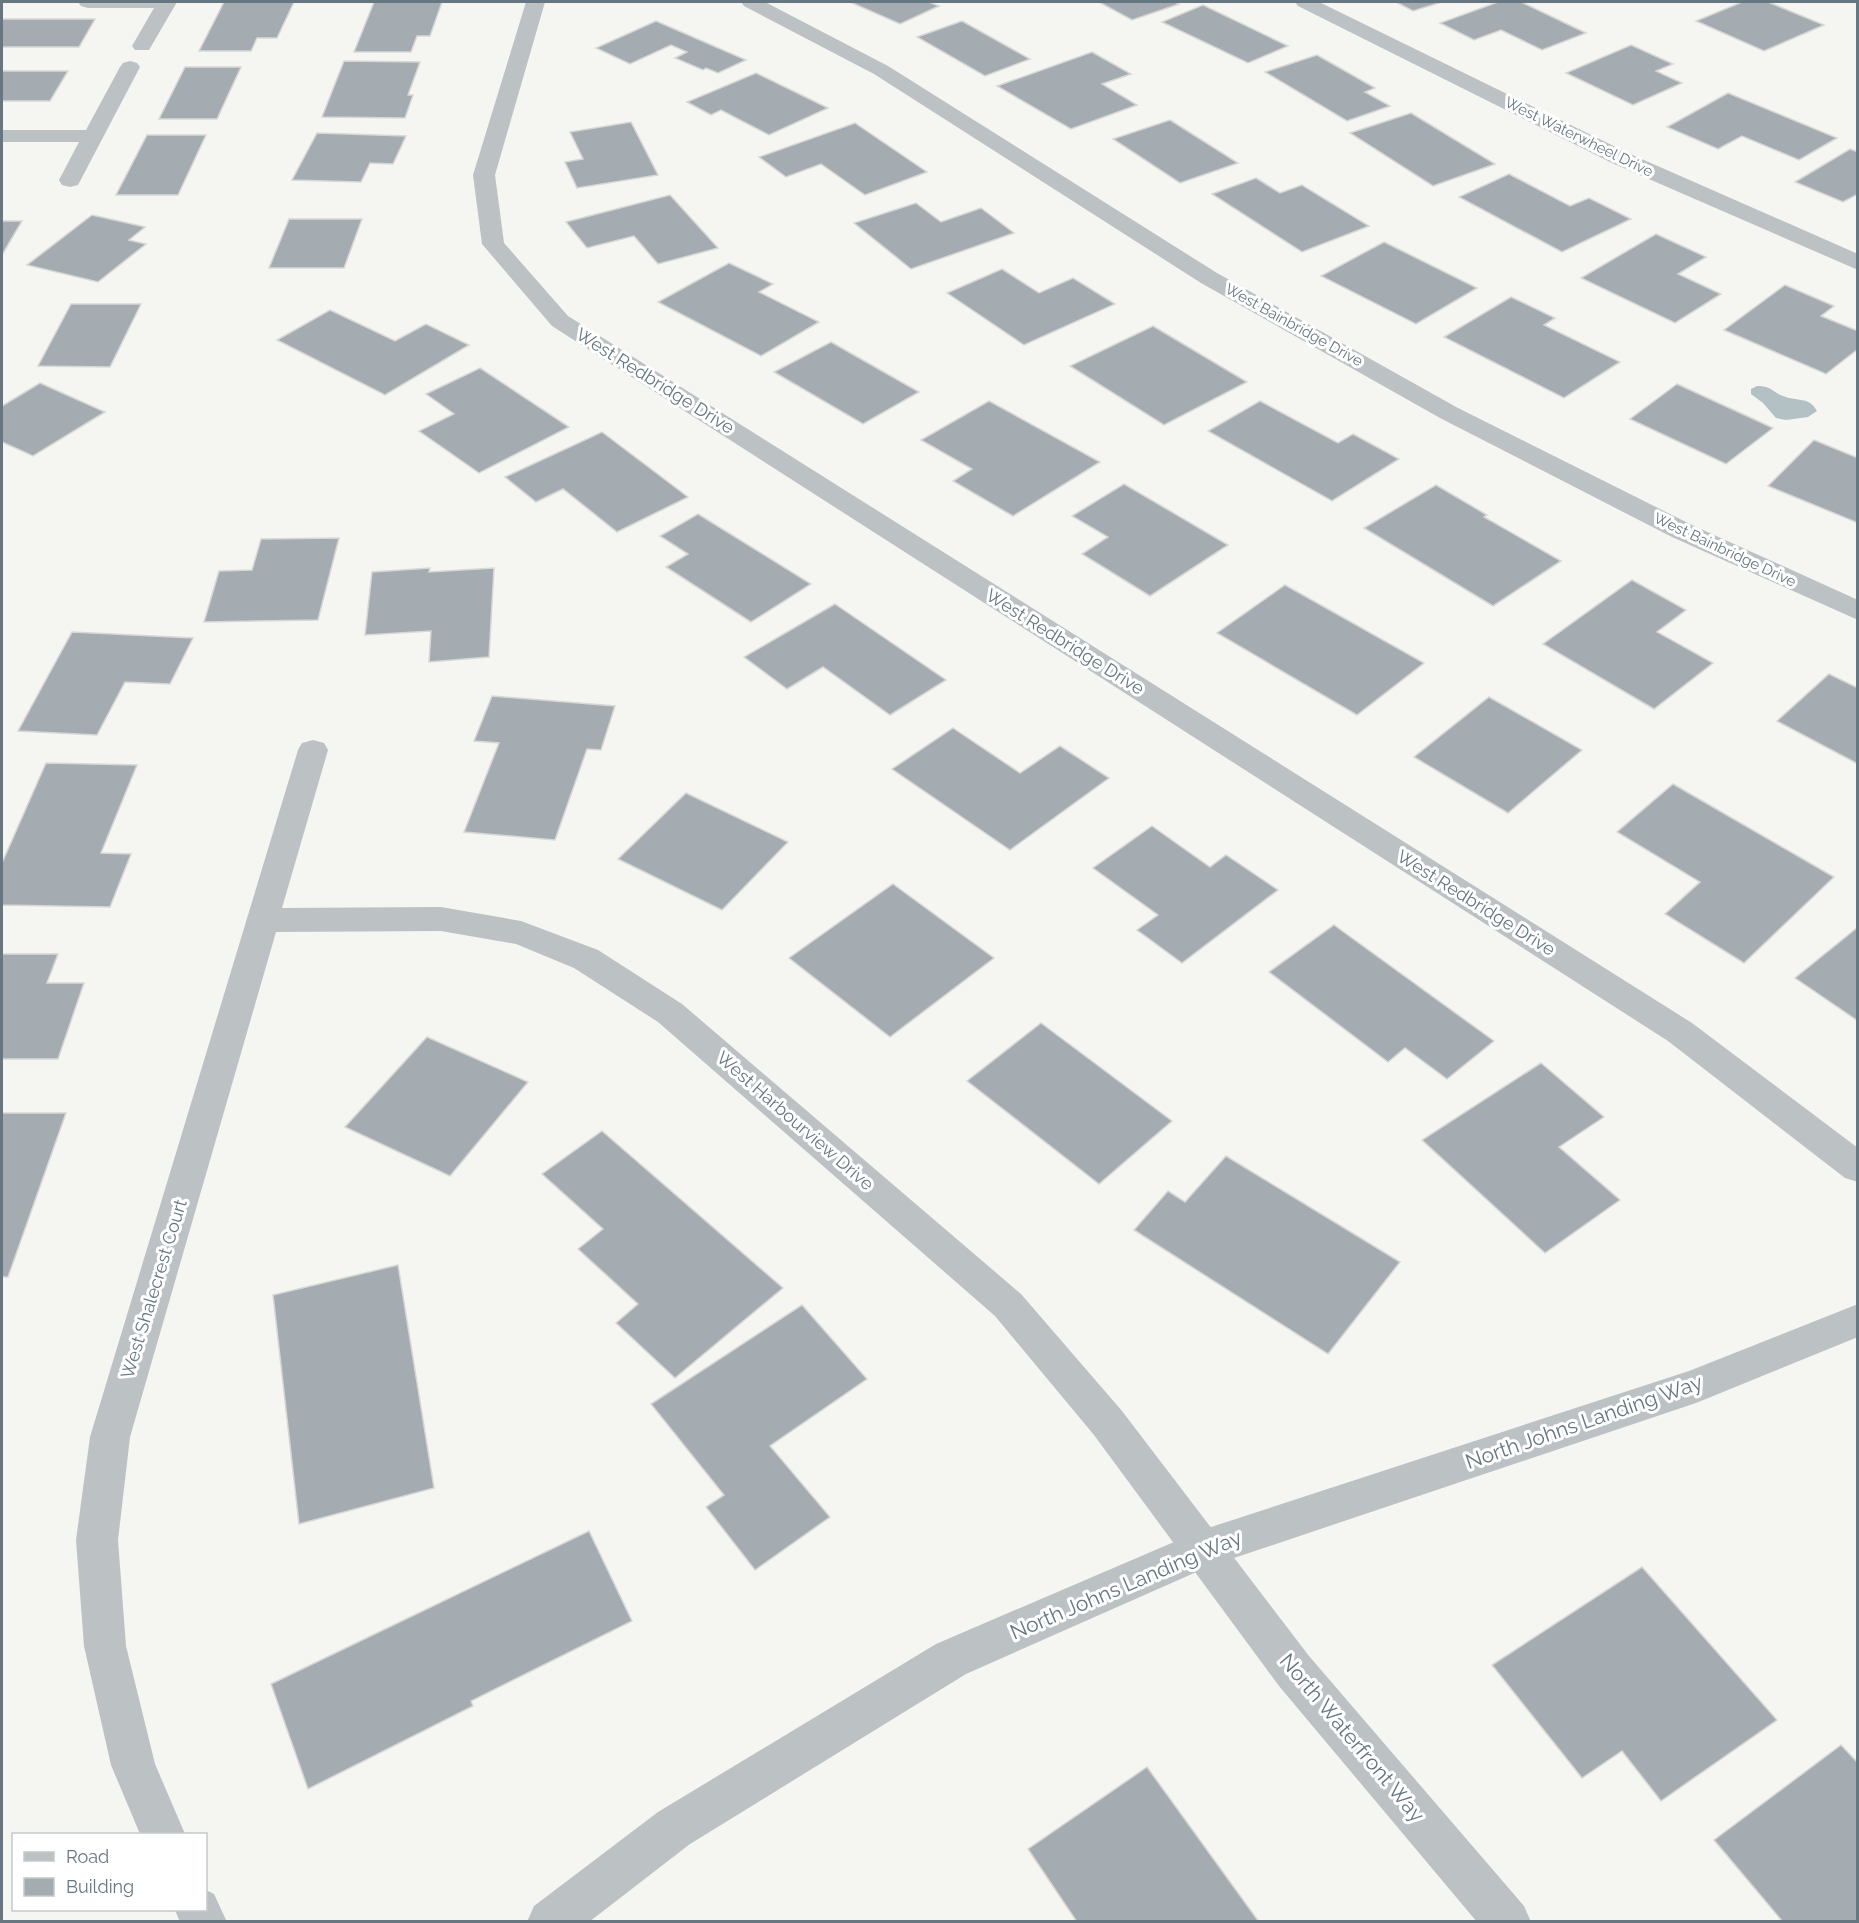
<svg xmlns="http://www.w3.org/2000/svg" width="1859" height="1923" font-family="Raleway,sans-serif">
	<rect width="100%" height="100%" fill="#f5f5f2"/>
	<path fill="#b4c1c4" d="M1757 386C1772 386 1772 392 1783 396 1797 402 1809 396 1817 411L1808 417 1786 420 1776 418 1763 403 1751 394V389Z"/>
	<g fill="#a4acb1" stroke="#d7d7d5" stroke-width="1.5">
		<polygon points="224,2 294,2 277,38 257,38 251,51 199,51"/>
		<polygon points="374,2 442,2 430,36 417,36 411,52 354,52"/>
		<polygon points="850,2 929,2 939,6 900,24"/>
		<polygon points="1099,2 1175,2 1179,4 1132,20"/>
		<polygon points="1396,2 1442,2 1413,11"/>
		<polygon points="1498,2 1521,2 1586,33 1542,50 1501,30 1474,40 1440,23"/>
		<polygon points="1742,2 1768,2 1824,25 1764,51 1696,21"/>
		<polygon points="1203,5 1288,46 1248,63 1162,22"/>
		<polygon points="2,19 95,19 79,47 2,47"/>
		<polygon points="656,21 746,60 718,73 706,68 703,70 675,58 687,52 671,45 630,64 596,48"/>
		<polygon points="962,21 1030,59 985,76 917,37"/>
		<polygon points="1631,45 1673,64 1656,71 1682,83 1633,105 1566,73"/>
		<polygon points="1092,52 1131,74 1102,84 1137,105 1071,129 997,86"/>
		<polygon points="1317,55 1375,88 1365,92 1390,106 1347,121 1265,72"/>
		<polygon points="344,61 420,62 408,95 413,95 405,118 322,117"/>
		<polygon points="185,67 241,67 217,119 159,119"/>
		<polygon points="2,71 68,71 50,101 2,101"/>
		<polygon points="756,73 828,108 769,135 721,110 711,115 687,102"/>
		<polygon points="1728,93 1837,138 1799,160 1742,136 1718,149 1667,127"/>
		<polygon points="1411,113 1495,164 1433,186 1350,133"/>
		<polygon points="1170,120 1238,163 1180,183 1113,139"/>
		<polygon points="631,122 658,175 577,188 565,162 583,159 570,132"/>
		<polygon points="855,123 927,172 865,195 821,164 786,177 759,157"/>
		<polygon points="317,133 406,136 393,164 370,163 361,182 292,180"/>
		<polygon points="147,135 206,135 178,195 116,195"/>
		<polygon points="1850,149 1858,152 1858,194 1843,202 1795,182"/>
		<polygon points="1509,174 1570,206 1589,198 1631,219 1562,252 1459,197"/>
		<polygon points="1256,178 1280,193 1302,185 1369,226 1302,252 1212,194"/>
		<polygon points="670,195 718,248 658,264 634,236 587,248 566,222"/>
		<polygon points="916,203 941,222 981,208 1014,233 911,269 854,223"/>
		<polygon points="92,215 145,227 129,240 146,244 98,282 27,265"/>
		<polygon points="289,219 362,219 344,268 269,268"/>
		<polygon points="2,221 22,221 2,255"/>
		<polygon points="1656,234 1706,257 1678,274 1721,294 1675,323 1581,278"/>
		<polygon points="1384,242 1477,288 1416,324 1321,276"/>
		<polygon points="729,263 773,284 759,292 819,322 761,356 658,302"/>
		<polygon points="1002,269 1039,293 1073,278 1115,304 1024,345 947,293"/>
		<polygon points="1785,285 1834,306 1821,316 1858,331 1858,349 1826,374 1724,330"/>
		<polygon points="1511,297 1555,318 1544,325 1620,362 1564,398 1444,337"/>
		<polygon points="71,304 141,304 110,367 38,366"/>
		<polygon points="330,310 395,341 426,324 469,345 385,395 277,340"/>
		<polygon points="1153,326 1247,382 1164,425 1070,366"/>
		<polygon points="831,342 919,392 863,424 774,372"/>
		<polygon points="480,368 569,427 479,473 419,431 454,414 426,394"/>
		<polygon points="40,383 105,412 33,456 2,442 2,406"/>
		<polygon points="1677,384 1773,428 1726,464 1630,419"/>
		<polygon points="989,401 1100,462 1013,516 953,481 972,469 921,440"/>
		<polygon points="1260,401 1338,443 1353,434 1399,459 1332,501 1208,431"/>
		<polygon points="602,432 688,497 617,532 563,489 536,502 505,477"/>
		<polygon points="1814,440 1858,458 1858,523 1768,486"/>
		<polygon points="1124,484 1228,545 1150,596 1082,554 1108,537 1072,516"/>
		<polygon points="1436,485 1487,515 1484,517 1561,561 1493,606 1364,528"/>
		<polygon points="698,514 811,584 751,622 666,567 688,554 660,536"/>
		<polygon points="339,538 318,620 204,622 219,571 252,570 261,539"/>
		<polygon points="430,568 429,572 494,568 489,657 429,662 431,631 365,635 372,572"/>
		<polygon points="1632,580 1686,610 1657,632 1713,663 1654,709 1543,644"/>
		<polygon points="1285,585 1424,663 1357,715 1217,633"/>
		<polygon points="835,604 946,680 890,715 823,667 787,689 744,657"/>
		<polygon points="72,632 193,638 170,684 125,682 97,735 18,731"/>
		<polygon points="1829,674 1858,688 1858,764 1777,721"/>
		<polygon points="492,696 615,706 601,750 587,749 555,840 464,832 499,743 474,741"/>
		<polygon points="1489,697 1582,750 1508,813 1414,757"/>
		<polygon points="953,728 1020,773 1060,746 1109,778 1010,850 892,769"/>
		<polygon points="46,763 137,765 101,853 131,854 110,907 2,905 2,863"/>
		<polygon points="1673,784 1834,877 1744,963 1665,914 1700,882 1617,832"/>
		<polygon points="686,793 788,842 722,910 618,859"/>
		<polygon points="1152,826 1210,867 1226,855 1278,890 1182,963 1137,930 1158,915 1093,868"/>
		<polygon points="893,884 994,958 890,1037 789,958"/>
		<polygon points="1334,925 1494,1041 1447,1079 1405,1048 1388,1062 1269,972"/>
		<polygon points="1858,927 1858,1021 1795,978"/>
		<polygon points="2,954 58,954 47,983 84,983 58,1059 2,1059"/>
		<polygon points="1041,1023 1172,1121 1099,1184 967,1081"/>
		<polygon points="427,1037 528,1082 450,1176 345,1127"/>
		<polygon points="1541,1063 1604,1117 1559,1147 1620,1200 1545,1253 1422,1140"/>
		<polygon points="2,1113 66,1113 8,1277 2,1277"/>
		<polygon points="602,1131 783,1288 675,1378 616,1323 638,1304 578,1249 603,1229 542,1174"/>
		<polygon points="1226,1156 1400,1262 1328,1354 1134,1230 1168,1191 1185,1202"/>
		<polygon points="398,1265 434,1488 299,1524 273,1295"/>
		<polygon points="802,1305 867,1379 770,1446 830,1517 755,1570 706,1507 724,1495 651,1404"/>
		<polygon points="589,1531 632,1621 471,1701 473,1706 308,1789 271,1684"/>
		<polygon points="1642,1567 1777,1720 1661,1801 1622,1751 1582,1778 1492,1665"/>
		<polygon points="1841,1745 1858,1763 1858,1922 1783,1922 1714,1840"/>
		<polygon points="1147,1767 1259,1922 1077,1922 1028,1849"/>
	</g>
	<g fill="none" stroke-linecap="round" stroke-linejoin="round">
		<g fill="#bcc1c4" fill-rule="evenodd">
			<polygon points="78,2 177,2 149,50 135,50 132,46 154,8 88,8 81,6"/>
			<polygon points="526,2 545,2 495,175 504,243 568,316 1692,1023 1858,1148 1858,1182 1845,1178 1668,1041 552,326 482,244 473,175"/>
			<polygon points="741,2 765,2 888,66 1217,273 1458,408 1692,525 1858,600 1858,620 1672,537 1440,418 1201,283 874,74 744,6"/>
			<polygon points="1295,2 1319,2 1628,153 1858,254 1858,270 1612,163 1298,6"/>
			<polygon points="130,61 137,63 140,67 78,185 70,187 62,185 59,180 79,142 2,142 2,130 86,130 120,67 123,63"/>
			<polygon points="313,740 324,743 328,750 282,908 441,907 521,921 598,950 682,1004 1021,1294 1122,1411 1309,1656 1524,1906 1531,1922 1477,1922 1279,1686 1094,1435 995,1316 658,1022 574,968 516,944 441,931 276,932 130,1437 118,1540 126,1646 155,1764 185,1834 140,1834 111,1765 84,1646 76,1540 90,1437 298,750 302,743"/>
			<polygon points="206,1890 214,1894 227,1922 180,1922 175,1910 206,1910"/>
		</g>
		<polygon fill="#bcc1c4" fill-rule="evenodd" points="1858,1304 1858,1337 1696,1403 1210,1566 966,1674 690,1844 589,1922 527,1922 534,1906 658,1812 936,1644 1202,1530 1689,1371"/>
	</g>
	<g text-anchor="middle" stroke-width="6" stroke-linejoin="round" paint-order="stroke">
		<g font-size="15" fill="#667781" stroke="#fff">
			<text transform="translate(1579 137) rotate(26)" y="5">West Waterwheel Drive</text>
			<text transform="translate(1294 325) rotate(29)" y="5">West Bainbridge Drive</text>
			<text transform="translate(1725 550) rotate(25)" y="5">West Bainbridge Drive</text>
		</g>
		<g font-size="18" fill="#667781" stroke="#fff">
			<text transform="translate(655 381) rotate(32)" y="6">West Redbridge Drive</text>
			<text transform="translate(1065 642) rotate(32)" y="6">West Redbridge Drive</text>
			<text transform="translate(1476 903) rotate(32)" y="6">West Redbridge Drive</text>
			<text transform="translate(795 1121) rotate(41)" y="6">West Harbourview Drive</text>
			<text transform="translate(154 1289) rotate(-73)" y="6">West Shalecrest Court</text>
		</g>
		<g font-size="21" fill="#667781" stroke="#fff">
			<text transform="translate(1584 1422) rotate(-19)" y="7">North Johns Landing Way</text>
			<text transform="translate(1126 1585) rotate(-23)" y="7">North Johns Landing Way</text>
			<text transform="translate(1352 1738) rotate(50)" y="7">North Waterfront Way</text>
		</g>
	</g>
	<rect width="1859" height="1923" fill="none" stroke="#667781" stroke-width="6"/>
	<rect x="12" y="1833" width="195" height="78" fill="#ffffff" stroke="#c2c9cd" stroke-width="1.5"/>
	<rect x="24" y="1852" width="30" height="9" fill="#bcc1c4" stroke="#c2c9cd" stroke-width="1.5"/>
	<text x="66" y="1863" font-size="18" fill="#667781">Road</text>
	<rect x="24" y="1878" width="30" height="18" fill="#a4acb1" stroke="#c2c9cd" stroke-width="1.5"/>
	<text x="66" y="1893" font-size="18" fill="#667781">Building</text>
</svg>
